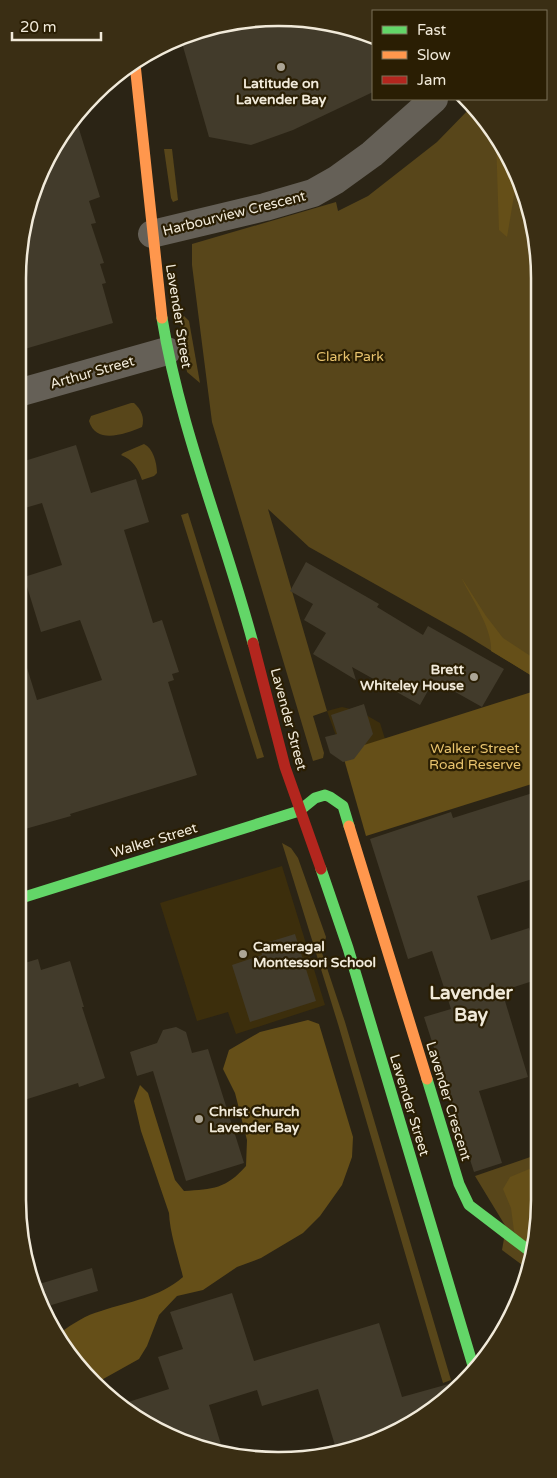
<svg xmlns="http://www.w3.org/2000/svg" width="557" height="1478" font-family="'Varela Round',sans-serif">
	<rect width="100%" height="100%" fill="#2b2415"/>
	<g fill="#3c2e0c">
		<polygon points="342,707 359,711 380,723 385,739 342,752 327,711"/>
		<polygon points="282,866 325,1005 236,1034 228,1012 197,1021 160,903"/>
	</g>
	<g fill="#58461a">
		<polygon points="473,105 513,163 537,244 538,682 537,679 464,634 309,547 268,509 327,711 313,716 324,753 323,758 313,761 212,422 192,265 192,244 336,202 338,211 368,196 437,142"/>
		<polygon points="164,149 172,149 178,200 173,202 171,198"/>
		<polygon points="184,316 189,321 200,383 187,372 179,317"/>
		<path d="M131 403H134C141 409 145 418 142 427 125 434 96 445 89 421L91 416Z"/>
		<path d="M144 444C153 448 157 463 157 473L154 476 142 480C138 468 133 460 121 455L123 453Z"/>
		<polygon points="188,513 264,757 257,759 181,515"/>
		<polygon points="282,843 291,848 298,858 326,937 322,953 345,1022 451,1380 443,1383 338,1024"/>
		<polygon points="539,1154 539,1200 529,1270 502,1250 506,1227 475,1176"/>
	</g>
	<g fill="#654f18">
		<polygon points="496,138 513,163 517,178 507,237 499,230"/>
		<path d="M461 577 486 616 503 638 538 661V682L537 679 491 651C493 629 471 598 461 577Z"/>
		<polygon points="538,690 538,782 366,836 342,752"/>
		<path d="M308 1020 319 1024 353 1137 352 1157 342 1185 320 1216 303 1233 261 1258 237 1267 203 1290 177 1296 159 1315 147 1346 139 1359 96 1383 82 1371 60 1333C72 1324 86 1315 101 1311 130 1301 159 1298 183 1277 178 1256 170 1234 169 1213L141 1131 134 1101 140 1085 148 1093 175 1180 184 1191C213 1189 226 1189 246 1166L247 1140 235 1093 223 1069 229 1050 260 1032Z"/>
		<polygon points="539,1165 539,1200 531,1262 514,1231 511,1208 503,1189 510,1177"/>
	</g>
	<g fill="#423b2b">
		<polygon points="258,21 346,26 373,39 373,92 293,130 251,145 209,137 182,43"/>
		<polygon points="75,116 100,197 89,201 96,223 91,224 104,263 100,264 106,283 102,284 113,323 18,351 18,278 26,211 72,119"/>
		<polygon points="76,445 91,493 136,479 149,522 124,530 153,623 162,620 179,672 172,674 174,680 168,682 197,775 70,814 71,816 18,831 18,656 23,655 37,700 102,680 80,620 41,632 24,577 62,565 42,503 18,510 18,463"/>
		<polygon points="306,562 379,604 377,607 423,635 428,626 504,669 482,707 434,680 420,705 352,667 356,680 313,654 326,633 304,620 313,604 290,591"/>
		<polygon points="364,704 373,734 354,759 343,762 330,753 325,737 337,734 331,715"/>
		<polygon points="539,791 539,877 477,896 491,940 529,928 538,956 533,958 539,979 502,991 528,1077 479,1091 502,1163 474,1172 424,1017 451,1009 432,951 408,959 370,839 451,812 453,818"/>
		<polygon points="295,934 316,1001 250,1022 232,965 262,955 259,945"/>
		<polygon points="38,959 41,970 70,961 84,1007 82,1007 105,1078 79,1087 78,1083 18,1102 18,965"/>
		<polygon points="176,1027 186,1032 192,1053 208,1049 244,1163 186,1181 153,1071 137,1076 130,1052 157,1043 163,1030"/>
		<polygon points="92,1268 98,1291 45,1307 40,1298 36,1285"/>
		<polygon points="232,1293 254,1361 379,1323 402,1397 463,1380 423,1417 337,1452 318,1389 262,1406 257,1390 209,1405 223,1451 148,1426 122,1404 169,1389 158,1357 183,1349 170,1312"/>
	</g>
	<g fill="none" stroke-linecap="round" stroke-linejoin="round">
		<g stroke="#656057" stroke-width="28">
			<polyline points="152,234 265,207 313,193 336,180 372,154 434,99"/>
			<polyline points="18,393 167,351"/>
		</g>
		<g stroke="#63d668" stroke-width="11">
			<path d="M162 318C180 429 224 534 253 643"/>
			<polyline points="321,869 348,948 474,1369"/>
			<polyline points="18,899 299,811 315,798 325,795 330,797 343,806 349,826"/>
			<polyline points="427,1079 459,1184 469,1205 532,1253"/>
		</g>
		<g stroke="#ff974d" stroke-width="11">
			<polyline points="135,64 162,318"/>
			<polyline points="349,826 427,1079"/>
		</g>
		<polyline stroke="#b3261e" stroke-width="11" points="253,643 285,767 321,869"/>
	</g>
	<g fill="#aca595" stroke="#2a1e03" stroke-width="2">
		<circle cx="281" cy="67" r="5"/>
		<circle cx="474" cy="677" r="5"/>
		<circle cx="243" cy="954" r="5"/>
		<circle cx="199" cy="1119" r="5"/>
	</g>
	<g text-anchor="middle" stroke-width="4.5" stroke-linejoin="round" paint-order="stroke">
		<g font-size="14" font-weight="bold" fill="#f1eada" stroke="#2a1e03" text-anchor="start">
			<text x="281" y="88" text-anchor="middle">Latitude on<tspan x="281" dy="16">Lavender Bay</tspan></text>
			<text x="464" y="674" text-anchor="end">Brett<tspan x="464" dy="16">Whiteley House</tspan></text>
			<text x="253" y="951">Cameragal<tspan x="253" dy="16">Montessori School</tspan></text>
			<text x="209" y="1116">Christ Church<tspan x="209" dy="16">Lavender Bay</tspan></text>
		</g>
		<g font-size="14" fill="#f1eada" stroke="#2a1e03">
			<text transform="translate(234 213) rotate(-14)" y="5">Harbourview Crescent</text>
			<text transform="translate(179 316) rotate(81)" y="5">Lavender Street</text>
			<text transform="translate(92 372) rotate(-16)" y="5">Arthur Street</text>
			<text transform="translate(289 719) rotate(75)" y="5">Lavender Street</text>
			<text transform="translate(154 840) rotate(-17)" y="5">Walker Street</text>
			<text transform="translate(449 1101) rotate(73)" y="5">Lavender Crescent</text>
			<text transform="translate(410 1105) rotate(73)" y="5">Lavender Street</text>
		</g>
		<g font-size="14" fill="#e8c36d" stroke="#2a1e03">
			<text x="350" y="361">Clark Park</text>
			<text x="475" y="753">Walker Street<tspan x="475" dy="16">Road Reserve</tspan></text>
		</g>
		<g font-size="19" font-weight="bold" fill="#f1eada" stroke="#2a1e03">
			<text x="471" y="999">Lavender<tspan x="471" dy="22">Bay</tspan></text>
		</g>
	</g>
	<path d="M0 0H557V1478H0ZM278 26H279A252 252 0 0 1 531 278V1200A252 252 0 0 1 279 1452H278A252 252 0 0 1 26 1200V278A252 252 0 0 1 278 26Z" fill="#3a2e14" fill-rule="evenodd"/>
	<path fill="none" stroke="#f1eada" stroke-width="2.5" d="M278 26H279A252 252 0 0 1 531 278V1200A252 252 0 0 1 279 1452H278A252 252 0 0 1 26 1200V278A252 252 0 0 1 278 26Z"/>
	<rect x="372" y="10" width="175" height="90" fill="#2a1e03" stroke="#7a7059"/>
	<rect x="382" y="26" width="25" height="8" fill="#63d668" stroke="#7a7059"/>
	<text x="417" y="35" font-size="15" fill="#f1eada">Fast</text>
	<rect x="382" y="51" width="25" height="8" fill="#ff974d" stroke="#7a7059"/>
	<text x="417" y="60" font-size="15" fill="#f1eada">Slow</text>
	<rect x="382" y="76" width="25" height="8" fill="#b3261e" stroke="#7a7059"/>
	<text x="417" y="85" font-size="15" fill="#f1eada">Jam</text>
	<path d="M12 32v8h89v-8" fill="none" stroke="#f1eada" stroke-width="2.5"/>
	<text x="20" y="32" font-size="15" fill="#f1eada" stroke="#2a1e03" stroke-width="4" paint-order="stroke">20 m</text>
</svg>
